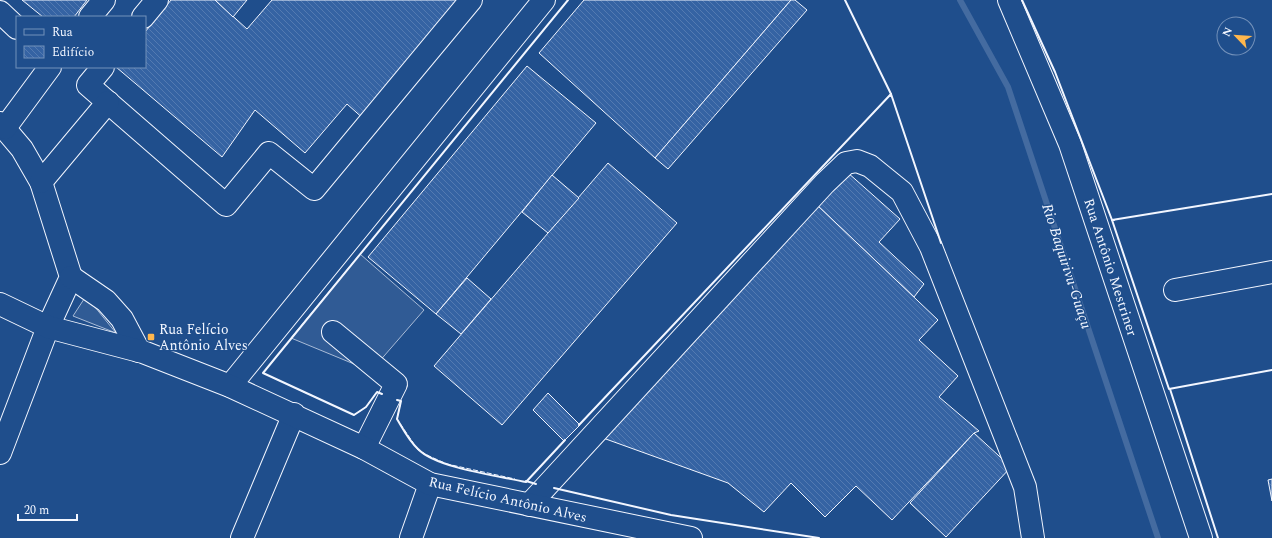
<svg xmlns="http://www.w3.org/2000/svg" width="1272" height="538" font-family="Spectral,serif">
	<defs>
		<pattern id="building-back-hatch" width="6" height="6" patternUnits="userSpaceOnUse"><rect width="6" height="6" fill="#3563a3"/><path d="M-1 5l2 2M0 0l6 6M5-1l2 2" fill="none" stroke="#537ab1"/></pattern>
	</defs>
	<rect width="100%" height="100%" fill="#1f4e8c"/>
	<g fill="#305b95" stroke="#a8bbd7">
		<polygon points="360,254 424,310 371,371 291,338"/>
		<polygon points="86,296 116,333 73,316"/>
	</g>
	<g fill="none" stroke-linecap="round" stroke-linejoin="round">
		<polyline stroke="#446ba0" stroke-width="6" points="960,0 1008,87 1158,538"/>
	</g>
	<g fill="url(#building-back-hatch)" stroke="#f2f6ff">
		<polygon points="22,0 87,0 74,17 43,17"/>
		<polygon points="171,0 215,0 247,29 272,0 463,0 366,121 347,104 305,153 255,110 222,157 116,67 145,67 145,32"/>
		<polygon points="215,0 247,0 233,17"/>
		<polygon points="584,0 791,0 655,158 539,53"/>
		<polygon points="791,0 795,0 807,10 668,169 655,158"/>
		<polygon points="527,66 596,123 436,314 368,257"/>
		<polygon points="608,163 677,223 502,425 434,366"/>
		<polygon points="847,172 900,219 879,242 924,284 914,297 817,205"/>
		<polygon points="552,175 579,198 548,233 522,212"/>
		<polygon points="817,205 938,320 919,340 958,376 939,397 979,431 974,433 892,520 856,486 825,517 791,483 764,512 728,483 603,438"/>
		<polygon points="467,278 491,299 461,334 436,314"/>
		<polygon points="548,393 580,425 564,441 533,410"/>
		<polygon points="974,433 1011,467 946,537 910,503"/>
		<polygon points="1272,479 1272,501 1268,480"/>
	</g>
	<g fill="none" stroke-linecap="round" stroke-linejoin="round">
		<defs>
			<g id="minor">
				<polyline points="1009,0 1070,144 1201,538"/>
				<polyline points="0,12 17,28"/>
				<polyline points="90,17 104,0"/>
				<polyline points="143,17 157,0"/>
				<polyline points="103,67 88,85 226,205 269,153 314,189 471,0"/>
				<polyline points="0,123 22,149 41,182 71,277 48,327 0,453"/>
				<polyline points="5,128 50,67"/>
				<polyline points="41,182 108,102"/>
				<polyline points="71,277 106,301 122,319 139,351"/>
				<polyline points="1175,290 1272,272"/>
				<polyline points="333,332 396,384 364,448"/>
				<polyline points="230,386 544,0"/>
				<polyline points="529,505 825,183 846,163 857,161 870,166 902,192 931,247 1025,487 1033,538"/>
				<polyline points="242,538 294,414"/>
				<polyline points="411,538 430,484"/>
			</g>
			<polyline id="major" points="0,304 48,327 143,352 230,386 364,448 430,484 691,538"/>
		</defs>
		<use href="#minor" stroke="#f2f6ff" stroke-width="24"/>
		<use href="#major" stroke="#f2f6ff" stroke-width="24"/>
		<use href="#minor" stroke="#1f4e8c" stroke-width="22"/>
		<use href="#major" stroke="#1f4e8c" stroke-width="22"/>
		<g stroke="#f2f6ff" stroke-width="1" stroke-dasharray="5 2" stroke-linecap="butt">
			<polyline points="263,373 354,415 366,407 377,392 382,394"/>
			<polyline points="397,400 401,401 397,419 418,450 429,456 447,464 515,479"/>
		</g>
		<g stroke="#f2f6ff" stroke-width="2">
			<polyline points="1022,0 1055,72 1112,220 1114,220"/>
			<polyline points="890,96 891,94 941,243"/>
			<polyline points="1272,194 1112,220 1169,389 1272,370"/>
			<polyline points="1170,389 1218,538"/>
			<polyline points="382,394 377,392 366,407 354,415 263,373 568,0"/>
			<path d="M397 400 401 401 397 419C403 429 409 441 418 449 436 468 499 476 526 482L565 440"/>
			<polyline points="579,425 891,94 845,0"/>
			<polyline points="526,481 536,484"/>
			<polyline points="554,488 671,515 819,538"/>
		</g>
	</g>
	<rect fill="#ffb74d" stroke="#1f4e8c" stroke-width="1.5" x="147" y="333" width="8" height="8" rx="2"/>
	<g text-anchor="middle" stroke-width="3" stroke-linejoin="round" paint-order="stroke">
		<g font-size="14" fill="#f2f6ff" stroke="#1f4e8c">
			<text transform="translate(1111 267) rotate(72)" y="5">Rua Antônio Mestriner</text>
			<text transform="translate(508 499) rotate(13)" y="5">Rua Felício Antônio Alves</text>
		</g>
		<g font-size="14" fill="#f2f6ff" stroke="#1f4e8c" text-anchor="start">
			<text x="159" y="334">Rua Felício<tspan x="159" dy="16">Antônio Alves</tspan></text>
		</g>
		<g font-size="15" font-style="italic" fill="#f2f6ff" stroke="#1f4e8c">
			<text transform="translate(1067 266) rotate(72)" y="5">Rio Baquirivu-Guaçu</text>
		</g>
	</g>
	<rect x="16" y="16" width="130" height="52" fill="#1f4e8c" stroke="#7391ba"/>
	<rect x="24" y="29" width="20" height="6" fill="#1f4e8c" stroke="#7391ba"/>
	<text x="52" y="36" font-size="12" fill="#f2f6ff">Rua</text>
	<rect x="24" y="46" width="20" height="12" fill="url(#building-back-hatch)" stroke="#7391ba"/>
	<text x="52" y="56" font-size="12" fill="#f2f6ff">Edifício</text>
	<g transform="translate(1236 36) rotate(295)"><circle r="19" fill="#1f4e8c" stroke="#7391ba"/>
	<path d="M0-3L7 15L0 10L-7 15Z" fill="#ffb74d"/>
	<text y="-6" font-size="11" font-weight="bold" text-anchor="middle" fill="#f2f6ff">N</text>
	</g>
	<path d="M18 514v6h59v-6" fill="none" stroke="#f2f6ff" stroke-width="2"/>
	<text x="24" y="514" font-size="12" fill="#f2f6ff" stroke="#1f4e8c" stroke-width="3" paint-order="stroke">20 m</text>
</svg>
